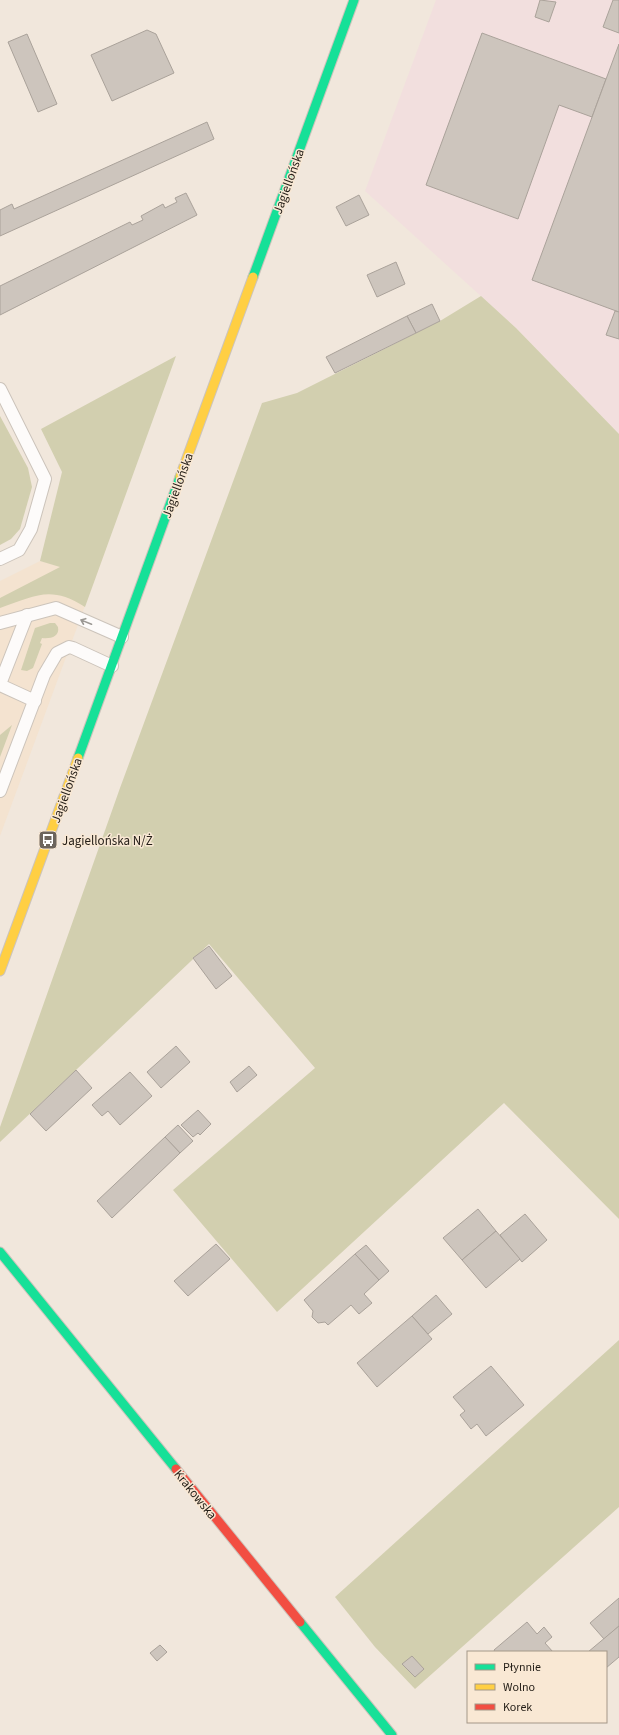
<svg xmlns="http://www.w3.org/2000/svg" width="619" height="1735" font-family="'Source Sans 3',sans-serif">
	<rect width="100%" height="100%" fill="#f1e7dc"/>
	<polygon fill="#f4e3d0" points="106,549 0,836 0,581 40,561 60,566"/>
	<polygon fill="#f2dfde" points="436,0 619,0 619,434 516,328 365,191"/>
	<g fill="#d2cfaf">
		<polygon points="481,296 516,328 619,434 619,1219 504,1103 277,1312 173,1190 315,1068 209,944 0,1142 0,1127 120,788 262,403 297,393 440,321"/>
		<path d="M176 356 85 607C50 585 36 596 0 608V598L60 567 40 561 62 472 41 429Z"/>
		<polygon points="0,416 28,468 32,487 20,529 11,539 0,545"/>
		<path d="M50 623H55L58 627C60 637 50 639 42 638L40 643 42 644 33 668 27 671 21 670 35 628Z"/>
		<polygon points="12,725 0,757 0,735"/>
		<polygon points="619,1340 619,1507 415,1689 375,1647 335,1597"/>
	</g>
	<g fill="#cdc5bd" stroke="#aaa29a">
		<polygon points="540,0 556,2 549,22 535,17"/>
		<polygon points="613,0 619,0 619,33 603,27"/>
		<polygon points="147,30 156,34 174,73 112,101 91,55"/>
		<polygon points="482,33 606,79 592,117 559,105 518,219 426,185"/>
		<polygon points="27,34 57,104 38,112 8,42"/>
		<polygon points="619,44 619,312 532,280"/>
		<polygon points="207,122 214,139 0,236 0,210 12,204 14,209"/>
		<polygon points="186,193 197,215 0,315 0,286 130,222 132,225 143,220 141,216 163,204 165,208 177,202 175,198"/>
		<polygon points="359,195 369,215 346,226 336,207"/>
		<polygon points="396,262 405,284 377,297 367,275"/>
		<polygon points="432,304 440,321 416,333 407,316"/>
		<polygon points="615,311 619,312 619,339 606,335"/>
		<polygon points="407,316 416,333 335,373 326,357"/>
		<polygon points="209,946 232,976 216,989 193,958"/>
		<polygon points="176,1046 190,1062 161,1088 147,1072"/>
		<polygon points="249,1066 257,1075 237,1092 230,1082"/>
		<polygon points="76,1070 92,1088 46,1131 30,1114"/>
		<polygon points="130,1072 152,1096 120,1125 108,1111 102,1116 92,1105"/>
		<polygon points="198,1110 211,1124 200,1135 198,1133 193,1137 181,1125"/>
		<polygon points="178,1125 193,1141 180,1153 165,1137"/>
		<polygon points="165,1137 180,1153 112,1218 97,1201"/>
		<polygon points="478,1209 496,1231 462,1260 443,1238"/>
		<polygon points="525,1214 547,1240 522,1262 500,1235"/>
		<polygon points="496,1231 520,1259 486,1288 462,1260"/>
		<polygon points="216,1244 230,1259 188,1296 174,1281"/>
		<polygon points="366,1245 389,1271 379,1280 355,1254"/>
		<polygon points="355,1254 379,1280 364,1294 372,1303 359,1314 351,1305 328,1325 325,1322 318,1323 312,1317 313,1311 304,1300"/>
		<polygon points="436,1295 452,1314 428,1334 412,1316"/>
		<polygon points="412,1316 432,1339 377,1387 357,1363"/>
		<polygon points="491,1366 524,1405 486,1436 477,1424 471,1429 460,1415 465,1411 453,1397"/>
		<polygon points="619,1598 619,1626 604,1639 590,1623"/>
		<polygon points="527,1622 537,1634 544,1627 552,1637 545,1643 553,1652 495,1652 494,1650"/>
		<polygon points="619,1626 619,1657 606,1668 606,1652 588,1652"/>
		<polygon points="160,1645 167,1652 157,1661 150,1653"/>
		<polygon points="412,1656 424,1669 415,1677 402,1664"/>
	</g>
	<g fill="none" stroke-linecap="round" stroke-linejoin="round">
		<defs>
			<g id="lane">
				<polyline points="0,389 45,479 31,529 19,550 0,559"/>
				<polyline points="0,623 56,608 122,637"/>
				<polyline points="0,684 27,615"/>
				<polyline points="0,685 35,701"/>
				<polyline points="0,791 44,675 57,653 69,647 73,648 112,666"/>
			</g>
			<g id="fast">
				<polyline points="253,277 354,0"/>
				<polyline points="78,758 180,477"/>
				<polyline points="0,1252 176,1469"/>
				<polyline points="300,1622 392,1735"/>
			</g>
			<g id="slow">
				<polyline points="180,477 253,277"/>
				<polyline points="0,971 78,758"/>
			</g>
			<polyline id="jam" points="176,1469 300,1622"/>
		</defs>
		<use href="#lane" stroke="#ccc4bb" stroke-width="14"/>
		<use href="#fast" stroke="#ccc4bb" stroke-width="11"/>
		<use href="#slow" stroke="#ccc4bb" stroke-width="11"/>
		<use href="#jam" stroke="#ccc4bb" stroke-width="11"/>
		<use href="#lane" stroke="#fdfbfa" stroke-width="12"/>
		<use href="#fast" stroke="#16e098" stroke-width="9"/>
		<use href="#slow" stroke="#ffcf43" stroke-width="9"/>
		<use href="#jam" stroke="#f24e42" stroke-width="9"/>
	</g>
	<defs><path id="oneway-shaft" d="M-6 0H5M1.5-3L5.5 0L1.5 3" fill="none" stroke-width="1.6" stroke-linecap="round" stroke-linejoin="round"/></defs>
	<use stroke="#9b9894" href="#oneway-shaft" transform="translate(86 622) rotate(-158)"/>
	<defs>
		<symbol id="bus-square" viewBox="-11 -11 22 22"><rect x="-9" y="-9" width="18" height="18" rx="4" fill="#6c645c" stroke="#f9e8d4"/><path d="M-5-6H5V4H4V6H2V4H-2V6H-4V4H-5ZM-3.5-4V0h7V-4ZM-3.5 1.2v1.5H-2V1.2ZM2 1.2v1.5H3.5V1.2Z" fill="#fff"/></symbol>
	</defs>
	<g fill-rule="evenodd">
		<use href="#bus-square" x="37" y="829" width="22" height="22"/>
	</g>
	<g text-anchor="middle" stroke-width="3" stroke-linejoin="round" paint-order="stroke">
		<g font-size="13" fill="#241e17" stroke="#f9e8d4">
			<text transform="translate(288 181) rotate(-70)" y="5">Jagiellońska</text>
			<text transform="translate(177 485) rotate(-70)" y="5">Jagiellońska</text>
			<text transform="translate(66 790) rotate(-70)" y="5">Jagiellońska</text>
			<text transform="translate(196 1494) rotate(51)" y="5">Krakowska</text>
		</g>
		<g font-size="13" fill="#241e17" stroke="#f9e8d4" text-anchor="start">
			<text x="62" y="845">Jagiellońska N/Ż</text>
		</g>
	</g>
	<rect x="467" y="1651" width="140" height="72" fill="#f9e8d4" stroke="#a49788"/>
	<rect x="475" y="1664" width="20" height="6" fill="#16e098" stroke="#a49788"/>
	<text x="503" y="1671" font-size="12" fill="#241e17">Płynnie</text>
	<rect x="475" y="1684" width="20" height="6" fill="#ffcf43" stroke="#a49788"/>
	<text x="503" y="1691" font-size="12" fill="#241e17">Wolno</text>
	<rect x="475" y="1704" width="20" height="6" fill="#f24e42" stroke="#a49788"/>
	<text x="503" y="1711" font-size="12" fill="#241e17">Korek</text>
</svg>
